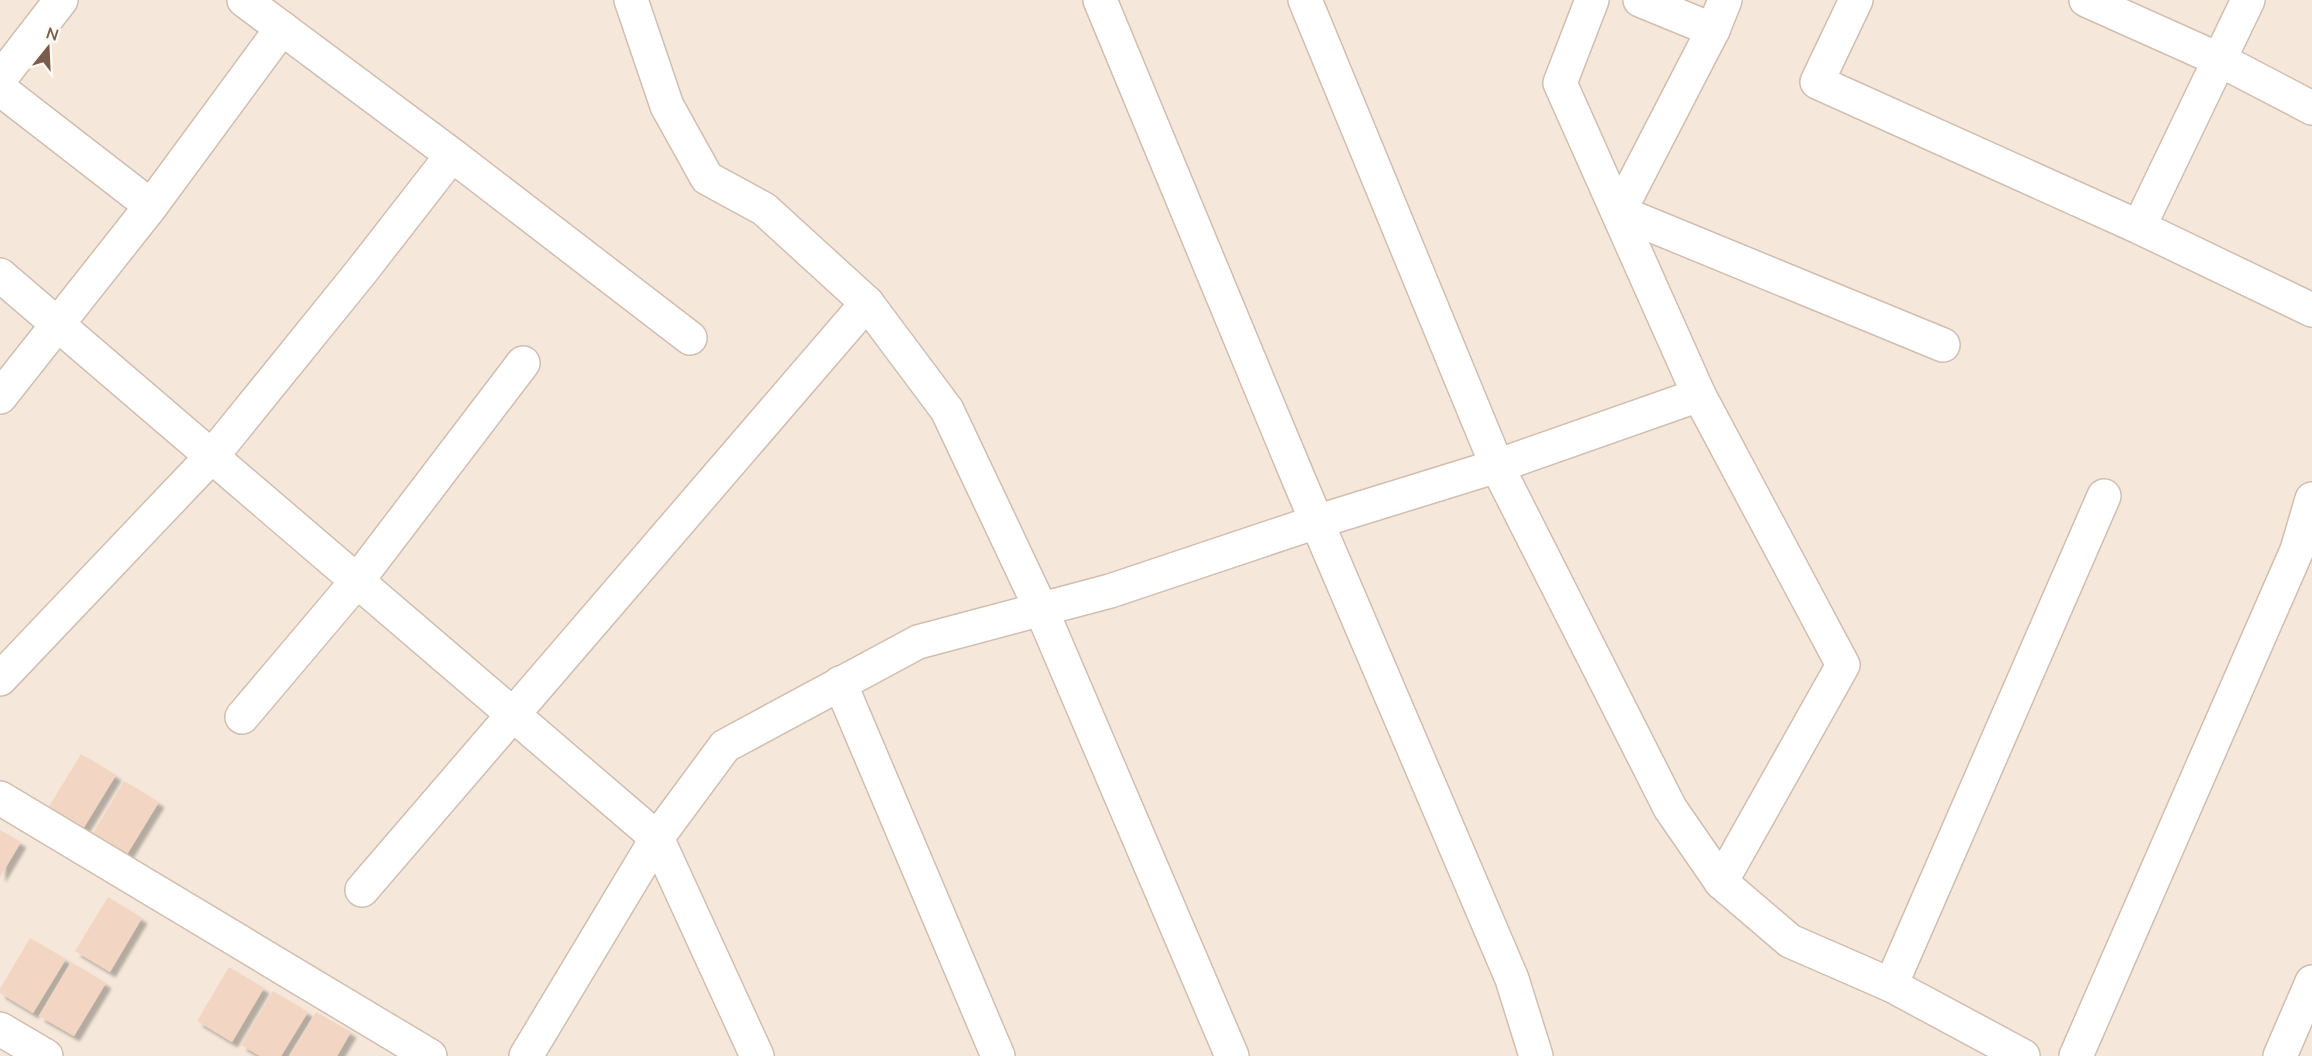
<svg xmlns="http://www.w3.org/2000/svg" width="2312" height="1056" font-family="'Nunito Sans',sans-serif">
	<defs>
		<filter id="shadow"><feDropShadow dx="5.5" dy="5.5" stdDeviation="1.5" flood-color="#0004"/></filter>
	</defs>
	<rect width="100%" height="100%" fill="#fdf6ec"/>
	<rect fill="#f5e8da" x="0" y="0" width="2312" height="1056"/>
	<g fill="#f3d5c3" filter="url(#shadow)">
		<polygon points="81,754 116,775 83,829 48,808"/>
		<polygon points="124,781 159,802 126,856 92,835"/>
		<polygon points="0,830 21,842 0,877"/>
		<polygon points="108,897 142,918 110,972 75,951"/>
		<polygon points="30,938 66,959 33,1013 0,993 0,989"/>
		<polygon points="71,962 106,983 74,1036 39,1016"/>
		<polygon points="229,967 264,988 232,1042 197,1021"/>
		<polygon points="273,991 308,1012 281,1056 260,1056 241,1045"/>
		<polygon points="316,1012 351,1032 337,1056 289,1056"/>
	</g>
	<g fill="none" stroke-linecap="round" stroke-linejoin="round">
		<defs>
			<g id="minor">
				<polyline points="244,0 452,155 690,338"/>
				<polyline points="631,0 667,106 707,178 764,209 867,303 947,410 1041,609 1232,1056"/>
				<polyline points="1100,0 1299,480 1512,979 1536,1056"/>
				<polyline points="1305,0 1497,466 1670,808 1721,882 1790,941 1891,985 2023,1056"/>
				<polyline points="1592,0 1560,83 1699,395 1843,665 1721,882"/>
				<polyline points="1640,0 1713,30"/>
				<polyline points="1725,0 1713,30 1619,212 1943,345"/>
				<polyline points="1856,0 1817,82 2139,227 2312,310"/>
				<polyline points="2086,0 2220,60 2312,108"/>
				<polyline points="0,79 61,0"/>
				<polyline points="0,89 151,206"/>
				<polyline points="2139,227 2248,0"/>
				<polyline points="0,275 657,838 757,1056"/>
				<polyline points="0,397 151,206 282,28"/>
				<polyline points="0,679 212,456 361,272 452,155"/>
				<polyline points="840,683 998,1056"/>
				<polyline points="242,717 357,581 523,363"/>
				<polyline points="0,798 430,1056"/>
				<polyline points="362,890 867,303"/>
				<polyline points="1891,985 2104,496"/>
				<polyline points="0,1029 46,1056"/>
				<polyline points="526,1056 657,838 725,746 918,642 1110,591 1316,522 1497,466 1699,395"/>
				<polyline points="2076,1056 2297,550 2312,499"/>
				<polyline points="2280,1056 2312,982"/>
			</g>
		</defs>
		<use href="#minor" stroke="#d1beb0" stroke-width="36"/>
		<use href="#minor" stroke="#fff" stroke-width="33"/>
	</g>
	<g transform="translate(48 48) rotate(18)" stroke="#fffaf3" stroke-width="4.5" paint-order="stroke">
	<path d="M0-4.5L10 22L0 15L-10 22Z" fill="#7a5c4d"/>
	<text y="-9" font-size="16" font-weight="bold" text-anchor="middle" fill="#7a5c4d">N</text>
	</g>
</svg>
